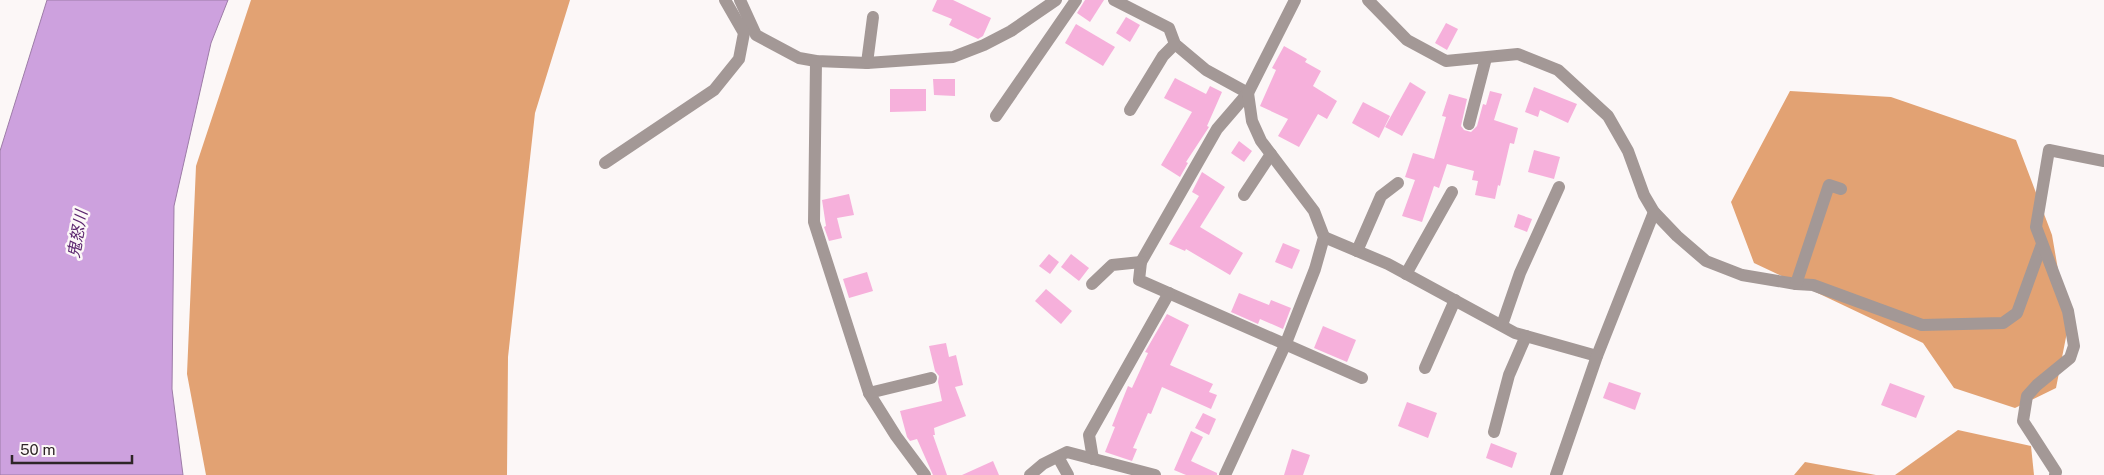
<svg xmlns="http://www.w3.org/2000/svg" width="2104" height="475" font-family="'Public Sans','Noto Sans JP',sans-serif">
	<rect width="100%" height="100%" fill="#fcf7f7"/>
	<g fill="#e2a273">
		<polygon points="251,0 570,0 535,113 508,357 507,475 206,475 187,374 196,166"/>
		<polygon points="1790,91 1891,97 2016,140 2052,235 2068,327 2056,388 2015,408 1954,388 1923,343 1754,263 1731,202"/>
		<polygon points="1958,430 2031,446 2034,475 1895,475"/>
		<polygon points="1805,462 1876,475 1794,475"/>
	</g>
	<polygon fill="#cda1de" stroke="#9d7ca7" points="47,0 228,0 211,43 174,206 172,389 183,475 0,475 0,151"/>
	<g fill="#f6b0db">
		<polygon points="937,0 953,0 991,18 983,36 978,39 949,25 952,19 932,11"/>
		<polygon points="1085,0 1104,0 1090,22 1077,13"/>
		<polygon points="1126,17 1140,25 1130,42 1116,33"/>
		<polygon points="1446,23 1458,29 1447,50 1435,43"/>
		<polygon points="1076,24 1115,47 1103,66 1065,43"/>
		<polygon points="1284,46 1307,59 1305,62 1321,71 1313,86 1337,101 1327,119 1318,114 1299,147 1278,136 1288,119 1260,106 1276,70 1272,68"/>
		<polygon points="1175,78 1206,94 1210,86 1222,92 1207,126 1209,127 1186,162 1188,163 1180,177 1161,165 1192,112 1164,98"/>
		<polygon points="933,79 955,79 955,96 934,95"/>
		<polygon points="1410,82 1426,92 1402,136 1385,127"/>
		<polygon points="1534,87 1577,104 1568,123 1540,110 1538,117 1525,112"/>
		<polygon points="890,89 926,89 926,111 890,112"/>
		<polygon points="1490,91 1502,94 1494,120 1518,128 1514,144 1510,143 1500,186 1498,185 1495,199 1475,195 1478,181 1472,180 1474,171 1447,164 1439,188 1434,186 1422,222 1402,216 1415,180 1405,177 1413,153 1434,159 1446,117 1442,116 1449,94 1467,99 1461,126 1464,130 1471,132 1477,126 1483,104 1486,105"/>
		<polygon points="1363,102 1390,116 1379,138 1352,123"/>
		<polygon points="1239,141 1252,151 1244,162 1231,153"/>
		<polygon points="1534,150 1560,157 1554,179 1528,172"/>
		<polygon points="1202,172 1225,187 1200,227 1243,253 1230,275 1186,249 1185,251 1169,244 1199,196 1192,192"/>
		<polygon points="849,194 854,215 837,218 842,238 829,241 824,227 826,226 822,200"/>
		<polygon points="1518,214 1532,219 1527,232 1514,227"/>
		<polygon points="1283,243 1300,250 1292,269 1275,262"/>
		<polygon points="1049,254 1059,262 1050,274 1039,266"/>
		<polygon points="1071,254 1089,268 1079,281 1061,267"/>
		<polygon points="867,272 873,291 849,298 843,279"/>
		<polygon points="1046,289 1072,311 1061,324 1035,301"/>
		<polygon points="1239,293 1269,305 1271,300 1291,308 1283,329 1260,319 1258,324 1231,312"/>
		<polygon points="1167,314 1189,325 1170,365 1213,384 1209,392 1217,395 1211,409 1162,387 1151,414 1148,413 1133,448 1137,449 1132,461 1105,452 1115,427 1112,426 1128,386 1132,388 1148,353 1145,352"/>
		<polygon points="1323,326 1356,340 1347,362 1314,348"/>
		<polygon points="946,343 949,357 956,355 963,385 955,387 966,416 934,428 935,435 933,435 947,475 933,475 917,439 910,441 907,437 900,411 942,401 938,382 939,376 935,371 929,346"/>
		<polygon points="1609,382 1641,393 1635,410 1603,398"/>
		<polygon points="1890,383 1925,396 1916,418 1881,405"/>
		<polygon points="1407,402 1437,413 1428,438 1398,426"/>
		<polygon points="1203,413 1216,419 1209,435 1195,428"/>
		<polygon points="1191,431 1203,437 1191,461 1217,473 1217,475 1186,475 1174,470"/>
		<polygon points="1491,443 1517,453 1512,468 1486,458"/>
		<polygon points="1292,449 1310,455 1303,475 1284,475"/>
		<polygon points="993,461 999,475 962,475"/>
	</g>
	<g fill="none" stroke-linecap="round" stroke-linejoin="round">
		<g stroke="#a39896" stroke-width="12">
			<polyline points="740,0 756,35 799,58 816,61 867,63 953,57 984,45 1011,31 1056,0"/>
			<polyline points="1114,0 1169,28 1175,44 1206,70 1248,93"/>
			<polyline points="1295,0 1248,93 1217,129 1141,262 1139,280 1362,378"/>
			<polyline points="1368,0 1407,40 1446,61 1518,54 1558,70 1608,116 1628,151 1644,195 1654,212 1677,236 1706,261 1742,275 1796,284 1813,285 1922,325 2003,323 2017,313 2042,244"/>
			<polyline points="816,61 814,222 869,393 896,436 925,475"/>
			<polyline points="867,63 873,17"/>
			<polyline points="1130,110 1163,56 1175,44"/>
			<polyline points="996,116 1076,0"/>
			<polyline points="1469,124 1486,58"/>
			<polyline points="605,163 714,90 739,59 744,33 725,0"/>
			<polyline points="1244,195 1271,154"/>
			<polyline points="1324,237 1388,264 1515,333 1597,356"/>
			<polyline points="1357,251 1381,196 1398,183"/>
			<polyline points="1406,274 1452,192"/>
			<polyline points="1092,284 1112,265 1141,262"/>
			<polyline points="1796,284 1829,185 1841,189"/>
			<polyline points="1502,325 1520,273 1559,187"/>
			<polyline points="1425,368 1455,300"/>
			<polyline points="869,393 931,378"/>
			<polyline points="1494,432 1509,375 1526,336"/>
			<polyline points="1058,457 1068,475"/>
			<polyline points="1093,459 1089,435 1169,293"/>
			<polyline points="1030,475 1043,464 1067,452 1155,475"/>
			<polyline points="1225,475 1286,343 1315,269 1324,237 1314,211 1261,141 1252,121 1248,93"/>
			<polyline points="1556,475 1597,356 1654,212"/>
			<polyline points="2055,475 2056,472 2023,421 2027,396 2037,385 2070,358 2074,346 2068,311 2036,227 2049,150 2104,161"/>
		</g>
	</g>
	<g text-anchor="middle" stroke-width="5" stroke-linejoin="round" paint-order="stroke">
		<g font-size="16" font-style="italic" fill="#5c266f" stroke="#fcf7f7">
			<text transform="translate(77 234) rotate(-80)" y="6">鬼怒川</text>
		</g>
	</g>
	<path d="M12 455v8h120v-8" fill="none" stroke="#2e2527" stroke-width="2.5"/>
	<text x="20" y="455" font-size="15" fill="#2e2527" stroke="#fcf7f7" stroke-width="4" paint-order="stroke">50 m</text>
</svg>
